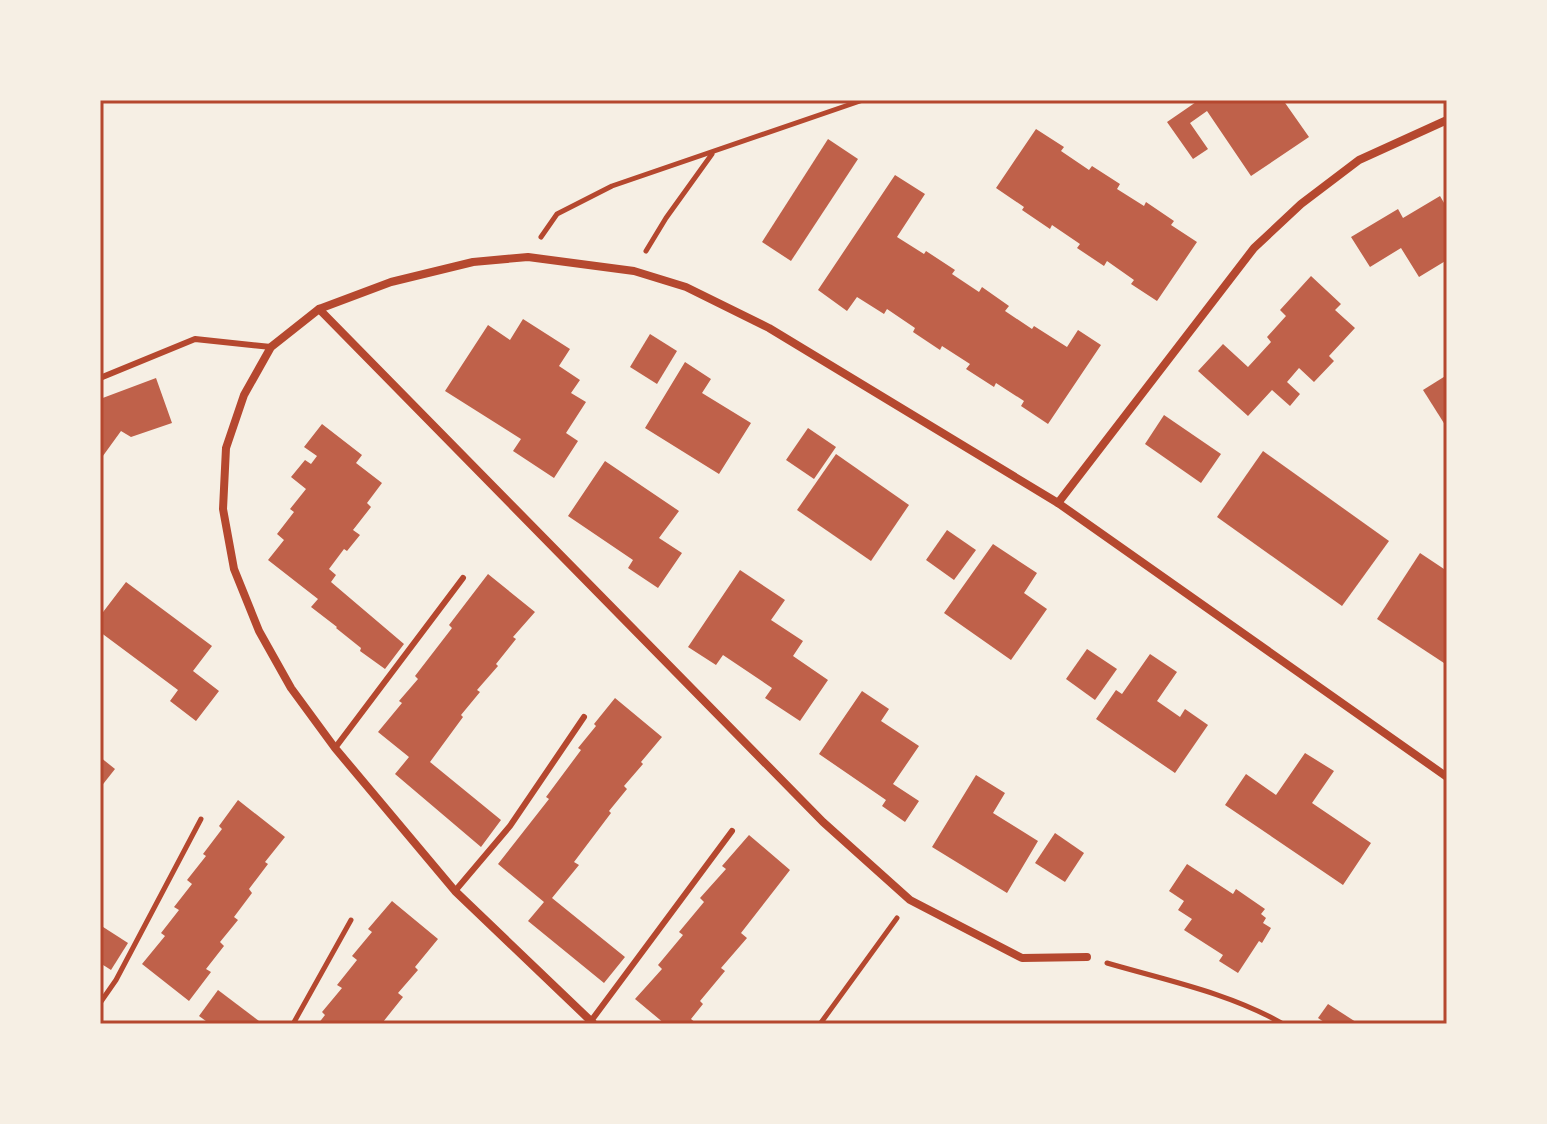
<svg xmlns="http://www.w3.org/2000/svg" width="1547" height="1124" font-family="'Fira Sans',sans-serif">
	<rect width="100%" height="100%" fill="#f6efe4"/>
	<g fill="#bf614a">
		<polygon points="1199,100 1283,100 1309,137 1251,176 1207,111 1190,123 1208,149 1193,159 1167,122"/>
		<polygon points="1036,129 1064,147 1061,151 1089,170 1092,166 1120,184 1117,189 1144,206 1146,202 1174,221 1171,225 1197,242 1157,301 1131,284 1134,280 1107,261 1104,266 1077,248 1080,244 1052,225 1050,229 1022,210 1024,207 996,188"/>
		<polygon points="828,139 858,159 791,261 762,242"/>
		<polygon points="895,175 925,194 897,237 924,254 926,251 955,270 952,274 979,292 982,287 1009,306 1005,311 1032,329 1034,326 1067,347 1078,330 1101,345 1048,424 1021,406 1024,401 996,383 994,387 966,369 970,364 942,346 940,350 913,332 915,328 887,309 884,314 857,297 847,311 818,290"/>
		<polygon points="1440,196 1447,208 1447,260 1419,277 1401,248 1370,267 1351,237 1398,209 1403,218"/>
		<polygon points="1311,276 1341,304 1335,310 1355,328 1329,356 1334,361 1314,382 1299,368 1287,382 1300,394 1290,406 1272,390 1248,416 1198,371 1223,344 1248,367 1271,342 1267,337 1286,316 1280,310"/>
		<polygon points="523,319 570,349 559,366 580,380 571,393 586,402 566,433 578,441 554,478 513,451 521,439 445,391 488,325 510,340"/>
		<polygon points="650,334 677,351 657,384 630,367"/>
		<polygon points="685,362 711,379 702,393 751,423 719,474 645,428"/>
		<polygon points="1447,375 1447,428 1423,390"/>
		<polygon points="156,378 172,423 131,437 121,431 100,460 100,399"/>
		<polygon points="1164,415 1221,454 1201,483 1145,444"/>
		<polygon points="322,424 362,455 356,463 382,483 367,503 371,507 353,530 360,535 347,551 344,549 329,569 336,575 331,582 404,644 385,669 360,651 361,648 336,628 337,627 311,607 318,599 268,560 284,540 277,534 294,512 290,509 306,489 291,477 305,460 311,464 317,456 304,447"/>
		<polygon points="808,428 836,447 814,479 786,460"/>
		<polygon points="1263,451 1389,541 1342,606 1217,517"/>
		<polygon points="836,454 909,505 871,561 797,510"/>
		<polygon points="605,461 679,511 659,538 682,553 658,588 628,568 633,560 568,516"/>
		<polygon points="947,530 976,550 954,580 926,560"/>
		<polygon points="993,544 1037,573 1024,593 1047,609 1011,660 944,613"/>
		<polygon points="1420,553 1447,571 1447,665 1377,619"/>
		<polygon points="740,570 785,600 771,620 803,641 793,656 828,680 800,721 765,698 772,688 723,655 716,665 688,647"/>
		<polygon points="488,574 535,612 513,637 516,639 496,664 498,666 477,690 480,692 461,715 463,717 430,762 501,820 481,847 395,774 409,757 378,732 402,703 399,701 418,679 415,676 452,628 449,625"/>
		<polygon points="126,582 212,646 193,671 219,691 196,721 170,701 178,690 100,632 100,616"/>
		<polygon points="1087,649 1117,669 1095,700 1066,679"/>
		<polygon points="1150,654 1177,672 1157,701 1180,717 1185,709 1208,725 1175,773 1096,719 1116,690 1122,694"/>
		<polygon points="862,691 889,709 881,721 919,746 893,784 919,801 905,822 882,806 886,800 819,754"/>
		<polygon points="615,698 662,737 641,762 643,764 624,786 627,789 609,811 611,813 574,862 579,865 552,898 625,957 604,983 528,921 544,902 498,864 549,799 546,797 581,750 578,748 596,726 594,724"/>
		<polygon points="1305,753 1334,771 1312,803 1371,843 1343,885 1225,805 1246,774 1276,795"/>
		<polygon points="100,757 115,769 100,788"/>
		<polygon points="976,775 1005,793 993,813 1038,841 1007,893 932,847"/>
		<polygon points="238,800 285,837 265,862 268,864 249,889 252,893 234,917 238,920 220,942 224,946 206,969 211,972 189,1001 142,964 165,936 161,933 179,910 174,907 192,884 187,880 206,856 203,854 222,829 219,826"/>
		<polygon points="1055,833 1084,853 1065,882 1035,863"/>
		<polygon points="749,835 790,870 741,933 747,938 721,968 725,971 700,1001 703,1004 691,1019 697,1024 665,1024 635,999 662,969 658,965 683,935 679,932 704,902 700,898 726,869 722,866"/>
		<polygon points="1187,864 1233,894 1236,889 1265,909 1261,914 1266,918 1263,923 1271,928 1262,943 1259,941 1238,973 1219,961 1223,955 1184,930 1192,919 1178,910 1184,901 1169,891"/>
		<polygon points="392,901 438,939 415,967 418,970 398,993 403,997 383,1022 386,1024 318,1024 325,1015 322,1012 342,988 337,985 357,960 352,956 372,932 368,929"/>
		<polygon points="100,925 128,943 111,970 100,963"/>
		<polygon points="218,990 263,1024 210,1024 199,1016"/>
		<polygon points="1328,1004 1359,1024 1327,1024 1318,1018"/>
	</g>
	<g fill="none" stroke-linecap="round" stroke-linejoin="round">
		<g stroke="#b5482f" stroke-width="5">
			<polyline points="541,237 557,214 612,186 863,100"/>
			<polyline points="646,251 666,218 712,154"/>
			<path d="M1107 963C1165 980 1230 993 1283 1024"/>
			<polyline points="100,1003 116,980 201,819"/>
			<polyline points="293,1024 351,920"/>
			<polyline points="820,1024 897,918"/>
		</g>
		<g stroke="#b5482f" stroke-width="6">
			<polyline points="100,378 195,339 271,347"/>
			<polyline points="335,748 463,578"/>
			<polyline points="455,891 510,826 584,717"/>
			<polyline points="591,1021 732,831"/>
		</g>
		<g stroke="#b5482f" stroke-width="8">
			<polyline points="319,309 823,822 910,900 1022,958 1087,957"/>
			<polyline points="1058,503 1254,248 1301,204 1359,160 1447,120"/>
			<polyline points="594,1024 455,891 335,748 291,688 259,631 234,569 223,509 226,448 244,395 271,347 319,309 391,282 473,262 528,257 634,271 686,287 769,328 1058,503 1447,777"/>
		</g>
	</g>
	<rect width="1547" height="1124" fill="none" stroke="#f6efe4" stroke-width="204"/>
	<rect x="102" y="102" width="1343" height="920" fill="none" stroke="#b5482f" stroke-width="3"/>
</svg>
